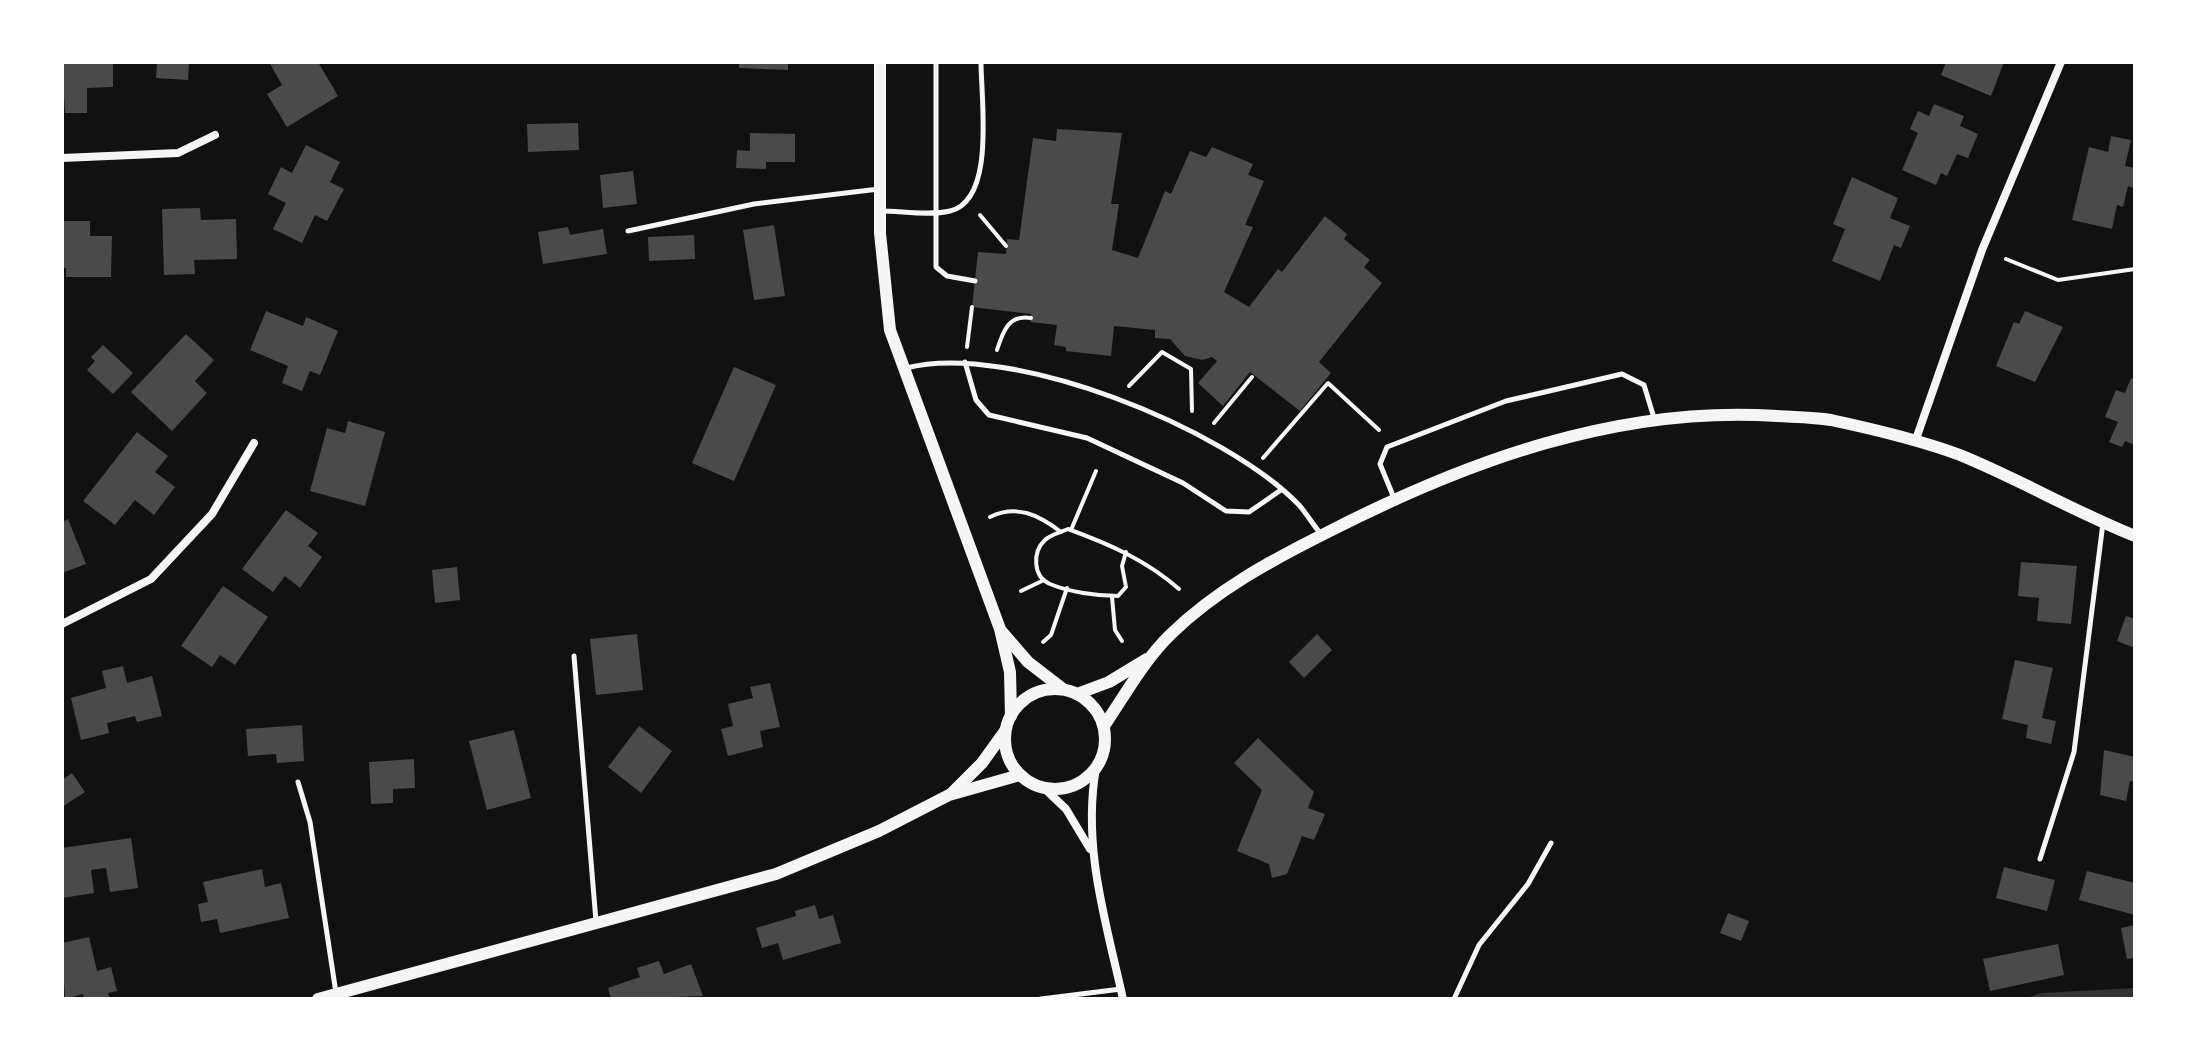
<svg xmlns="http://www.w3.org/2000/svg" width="2197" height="1061" font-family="'Golos Text',sans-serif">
	<rect width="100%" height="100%" fill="#111"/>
	<polygon fill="#333" points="2135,988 2135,999 2024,999 2041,993"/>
	<g fill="#4a4a4a">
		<polygon points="62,62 113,62 113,87 87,88 87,113 65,113"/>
		<polygon points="157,62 189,62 188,80 156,78"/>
		<polygon points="269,62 318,62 338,96 287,127 267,94 282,85"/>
		<polygon points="739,62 788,62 788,70 739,68"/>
		<polygon points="1946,62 2004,62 1991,96 1941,75"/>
		<polygon points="1934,104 1964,116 1960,126 1978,134 1968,158 1957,154 1947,176 1941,173 1936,185 1902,170 1918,133 1910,129 1918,111 1929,116"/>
		<polygon points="578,123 579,150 528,152 527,124"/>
		<polygon points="1057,129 1122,133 1111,204 1119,204 1112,250 1138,258 1165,191 1171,194 1190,151 1206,157 1212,147 1253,164 1248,175 1264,181 1245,225 1253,227 1224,292 1249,307 1278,269 1282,272 1325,216 1347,234 1344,239 1370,260 1364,267 1382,283 1319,362 1331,373 1300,411 1250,372 1223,406 1198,383 1217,361 1212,357 1202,360 1185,356 1170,339 1155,338 1155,330 1114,326 1111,356 1066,351 1066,347 1054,345 1057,325 1030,322 1031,314 972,307 978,252 1006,254 1007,239 1019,240 1033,138 1056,141"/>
		<polygon points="750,133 795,134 795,162 766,162 766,169 736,168 737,150 750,151"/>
		<polygon points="2111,136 2131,140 2125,166 2135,168 2133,188 2128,186 2123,207 2117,205 2112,229 2072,220 2089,147 2108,152"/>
		<polygon points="306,145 340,162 330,182 344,189 327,221 315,215 302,243 273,229 286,203 268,194 281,167 292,173"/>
		<polygon points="633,171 637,204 603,208 600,175"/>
		<polygon points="1852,177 1898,198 1890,218 1910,226 1901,248 1894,245 1880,281 1832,261 1845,229 1833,224"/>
		<polygon points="200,208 201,220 236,219 237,259 194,260 195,274 164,275 162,209"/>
		<polygon points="62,221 90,221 90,236 112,236 111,277 66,277 66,268 62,268"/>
		<polygon points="774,225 785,296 754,300 743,230"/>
		<polygon points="568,227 570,235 603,229 607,254 543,264 538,232"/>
		<polygon points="694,235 695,259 649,261 648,237"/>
		<polygon points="266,311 303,326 306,317 338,331 320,375 310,371 302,391 282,383 288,366 250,350"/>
		<polygon points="2025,311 2063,327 2035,382 1996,366 2014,322 2019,324"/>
		<polygon points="186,334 214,360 195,381 207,393 172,431 131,392"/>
		<polygon points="103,345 133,373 113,394 87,370 95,361 91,357"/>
		<polygon points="734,367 776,385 734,481 692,463"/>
		<polygon points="2131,378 2135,380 2135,445 2125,441 2122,447 2109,442 2118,422 2105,417 2116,390 2125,393"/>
		<polygon points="348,421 385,432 365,506 310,491 327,428 345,433"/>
		<polygon points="137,432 168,456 155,472 175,487 154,515 135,500 115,525 83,501"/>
		<polygon points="286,510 318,533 308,546 322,557 300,588 285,576 273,592 242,569"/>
		<polygon points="68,519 86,564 62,573 62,522"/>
		<polygon points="2021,562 2077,566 2071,624 2037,621 2039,598 2018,596"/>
		<polygon points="457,567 460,600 435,603 432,570"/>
		<polygon points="223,586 268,617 235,665 220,655 212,667 181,646"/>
		<polygon points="2126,616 2135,619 2135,648 2117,641"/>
		<polygon points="637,634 643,690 596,695 590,639"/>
		<polygon points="1317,634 1332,650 1304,678 1289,662"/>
		<polygon points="2015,660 2053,668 2042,718 2056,721 2051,744 2026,738 2028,725 2002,719"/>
		<polygon points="123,666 127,683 152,676 162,716 137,722 135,716 107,723 109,733 81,740 71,698 106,688 102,671"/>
		<polygon points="770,683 780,727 760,731 763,747 728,756 721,729 733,726 728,704 753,698 750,687"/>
		<polygon points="302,725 304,761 277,763 276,754 248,756 246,729"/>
		<polygon points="639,726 672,751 641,793 608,767"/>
		<polygon points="514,730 531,798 487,810 469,741"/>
		<polygon points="1258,738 1314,792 1308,808 1325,814 1314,840 1302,836 1287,874 1272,878 1269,864 1237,851 1262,790 1234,763"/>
		<polygon points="2104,750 2135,757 2135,782 2130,781 2126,801 2100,795"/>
		<polygon points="414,759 415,788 393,789 393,803 371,804 369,762"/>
		<polygon points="72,773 85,792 62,807 62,780"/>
		<polygon points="131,838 138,888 110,892 106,868 91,870 94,893 62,898 62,848"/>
		<polygon points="2004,867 2055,880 2047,911 1996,898"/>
		<polygon points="262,869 265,887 281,883 289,918 220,933 217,919 201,922 198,904 208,902 203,882"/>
		<polygon points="2087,871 2135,883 2135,915 2079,900"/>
		<polygon points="815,905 819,919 833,915 841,943 783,960 778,943 762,948 756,928 796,916 795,911"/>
		<polygon points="1728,913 1749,921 1741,941 1720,933"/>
		<polygon points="2135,925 2135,958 2127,959 2121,928"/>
		<polygon points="89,937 97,971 111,967 117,991 108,993 110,999 84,999 83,994 65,999 62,943"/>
		<polygon points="2058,944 2064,975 1990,991 1983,959"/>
		<polygon points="659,961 664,974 691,964 703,996 611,999 608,988 640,977 637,968"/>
	</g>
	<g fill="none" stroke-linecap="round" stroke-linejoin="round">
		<g stroke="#f5f5f5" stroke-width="4">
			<polyline points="980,215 1006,246"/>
			<polyline points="2006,259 2058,280 2135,269"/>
			<polyline points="967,347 972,307"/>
			<path d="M997 350C1003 331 1009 314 1031 318"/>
			<polyline points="1129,386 1162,352 1191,369 1192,411"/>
			<polyline points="1214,423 1252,377"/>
			<polyline points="1263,458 1328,383 1379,430"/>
			<path d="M990 517C1017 504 1039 515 1061 532"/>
			<polyline points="1071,530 1096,471"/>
			<path d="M1126 552 1122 566 1126 587 1118 596C1097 596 1069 592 1050 584 1033 577 1032 552 1045 540 1050 535 1061 532 1068 529 1109 544 1146 560 1179 589"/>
			<polyline points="1021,591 1044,580"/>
			<polyline points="1112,597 1115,630 1122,641"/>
			<polyline points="1043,642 1051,635 1067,588"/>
		</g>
		<g stroke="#f5f5f5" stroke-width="5">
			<polyline points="936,62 936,267 947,276 975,281"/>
			<path d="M881 211C901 211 930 216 950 211 996 200 981 100 981 62"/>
			<polyline points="628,231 754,204 879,189"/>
			<polyline points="965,362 976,400 989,415 1087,438 1183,483 1226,511 1249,512 1281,490"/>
			<path d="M906 368C1010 341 1225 428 1299 505 1307 514 1313 525 1321 534"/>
			<polyline points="1394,498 1380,464 1387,447 1506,401 1622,374 1644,385 1654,418"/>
			<polyline points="574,656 596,921"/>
			<polyline points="298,782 310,822 336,993"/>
			<polyline points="2040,859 2074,752 2103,523"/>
			<polyline points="1041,999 1121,989"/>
			<polyline points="1454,999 1479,945 1528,884 1551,843"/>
		</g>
		<g stroke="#f5f5f5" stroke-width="8">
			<polyline points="62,158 178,153 215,135"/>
			<polyline points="1915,442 1982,250 2061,62"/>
			<polyline points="62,624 151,579 212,514 254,443"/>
			<path d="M1096 768C1082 847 1106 922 1123 999"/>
			<polyline points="1045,789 1066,809 1090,849"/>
		</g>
		<g stroke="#f5f5f5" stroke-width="12">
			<polyline points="880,62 880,233 890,330 1000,629 1010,672 1011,716"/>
			<polyline points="1002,632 1028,662 1063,689"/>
			<circle cx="1055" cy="739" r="50"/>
			<polyline points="1077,694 1109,682 1147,659"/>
			<path d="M1104 726C1125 695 1144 660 1171 634 1216 590 1272 560 1328 532 1467 461 1619 405 1777 416 1795 417 1814 417 1831 420 1873 429 1920 440 1960 455 2019 479 2075 512 2135 536"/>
			<polyline points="952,793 982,763 1005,731"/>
			<polyline points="318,999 776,874 879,831 949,795 1020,775"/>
		</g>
	</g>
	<rect width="2197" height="1061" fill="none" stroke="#ffffff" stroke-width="128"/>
</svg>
